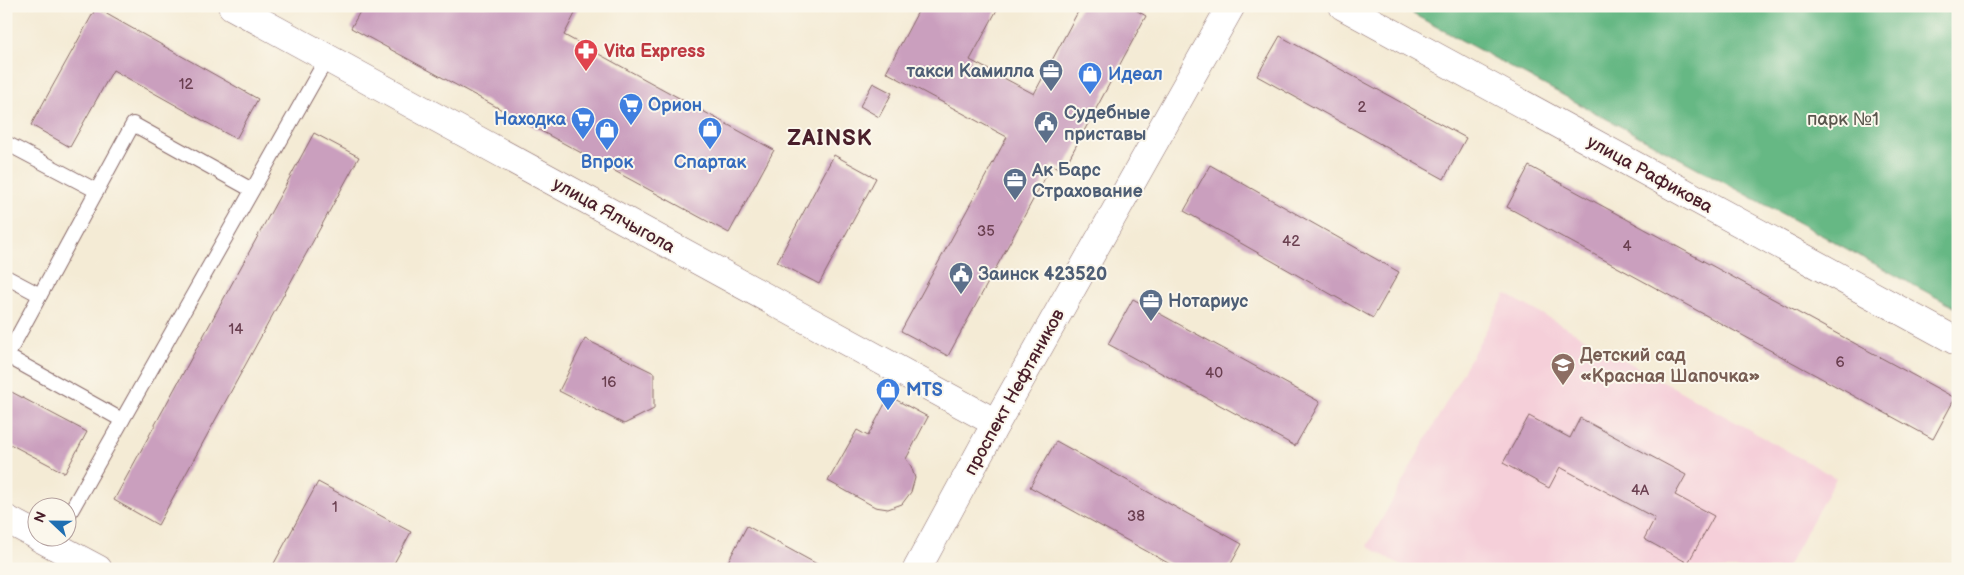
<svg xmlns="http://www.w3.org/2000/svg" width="1964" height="575" font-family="'Balsamiq Sans',sans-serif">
	<rect width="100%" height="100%" fill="#fbf7ec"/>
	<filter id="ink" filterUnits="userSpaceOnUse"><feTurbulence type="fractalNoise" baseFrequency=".02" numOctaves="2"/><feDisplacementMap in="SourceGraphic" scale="10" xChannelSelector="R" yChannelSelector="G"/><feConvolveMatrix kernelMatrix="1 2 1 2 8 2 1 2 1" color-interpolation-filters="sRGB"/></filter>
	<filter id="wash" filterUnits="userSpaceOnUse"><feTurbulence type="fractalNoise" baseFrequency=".0096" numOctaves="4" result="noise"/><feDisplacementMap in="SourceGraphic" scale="20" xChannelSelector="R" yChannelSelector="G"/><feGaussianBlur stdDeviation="1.12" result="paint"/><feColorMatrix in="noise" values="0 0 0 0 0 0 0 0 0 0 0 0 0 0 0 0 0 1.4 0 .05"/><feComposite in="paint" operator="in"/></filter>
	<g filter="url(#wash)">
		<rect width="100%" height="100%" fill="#f4ebd5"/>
		<polygon fill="#f5cfd9" points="1506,294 1836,478 1786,569 1407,569 1367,546"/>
		<polygon fill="#66b884" stroke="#586c58" points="1417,6 1958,6 1958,309 1413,14"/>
		<g id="blocks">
			<g fill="#ca9fbe">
				<polygon points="363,6 579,6 564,35 774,150 729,233 351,28"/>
				<polygon points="921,6 999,6 970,60 1034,94 1081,6 1129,6 1146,16 1063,170 1052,165 948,356 901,331 1007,137 886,72"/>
				<polygon points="96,8 258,99 236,139 113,70 70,147 31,125"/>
				<polygon points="1280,36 1466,138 1444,179 1257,76"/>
				<polygon points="873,83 892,93 879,117 860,106"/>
				<polygon points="314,133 359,157 158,525 114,500"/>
				<polygon points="834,155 876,178 819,284 777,262"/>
				<polygon points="1210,165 1399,272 1373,318 1184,211"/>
				<polygon points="1529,166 1955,398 1933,439 1507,207"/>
				<polygon points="1133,299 1320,402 1295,446 1108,344"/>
				<polygon points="585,339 654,373 654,409 624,424 559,391"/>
				<polygon points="6,389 87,432 65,473 6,442"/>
				<polygon points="889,396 928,417 906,459 911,466 915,478 911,492 902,504 888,509 875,507 828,481 857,430 868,436"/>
				<polygon points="1529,416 1570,438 1580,418 1686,475 1675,495 1714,516 1688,563 1644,539 1655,518 1560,467 1549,488 1503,463"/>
				<polygon points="1056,441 1242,544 1228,569 1179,569 1030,487"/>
				<polygon points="318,482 411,532 391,569 271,569"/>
				<polygon points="747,526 826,569 724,569"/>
			</g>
		</g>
	</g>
	<g filter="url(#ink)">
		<use href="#blocks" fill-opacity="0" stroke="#866666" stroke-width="1"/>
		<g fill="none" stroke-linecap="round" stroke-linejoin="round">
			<defs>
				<g id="lane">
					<polyline points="6,143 97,191"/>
					<polyline points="6,277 40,295"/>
					<polyline points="122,420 7,356 133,124 252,190"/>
					<polyline points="68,516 327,58"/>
				</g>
				<g id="street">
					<polyline points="232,6 996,423"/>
					<polyline points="1343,6 1958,342"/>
					<polyline points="6,519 38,536"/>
					<polyline points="40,538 98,569"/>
				</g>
				<polyline id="secondary" points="917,569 996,423 1231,6"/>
			</defs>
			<use href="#lane" stroke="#866666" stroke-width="16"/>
			<use href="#street" stroke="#866666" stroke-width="29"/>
			<use href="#secondary" stroke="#866666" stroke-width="29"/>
			<use href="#lane" stroke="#fff" stroke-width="14"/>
			<use href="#street" stroke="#fff" stroke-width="28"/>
			<use href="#secondary" stroke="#fff" stroke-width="28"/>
		</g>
	</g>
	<defs>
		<symbol id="pharmacy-pin" viewBox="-11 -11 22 30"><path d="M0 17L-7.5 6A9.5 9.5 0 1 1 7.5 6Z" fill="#e0444e" stroke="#fbf7ec"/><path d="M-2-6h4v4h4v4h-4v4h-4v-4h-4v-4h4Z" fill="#fff"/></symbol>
		<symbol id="office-pin" viewBox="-11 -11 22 30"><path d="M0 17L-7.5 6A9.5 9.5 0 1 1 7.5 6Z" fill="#5c6f8a" stroke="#fbf7ec"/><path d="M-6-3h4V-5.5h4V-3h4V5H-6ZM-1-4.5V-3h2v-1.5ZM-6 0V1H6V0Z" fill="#fff"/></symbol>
		<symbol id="shop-pin" viewBox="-11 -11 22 30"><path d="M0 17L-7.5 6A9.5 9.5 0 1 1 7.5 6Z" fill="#3f7fe0" stroke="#fbf7ec"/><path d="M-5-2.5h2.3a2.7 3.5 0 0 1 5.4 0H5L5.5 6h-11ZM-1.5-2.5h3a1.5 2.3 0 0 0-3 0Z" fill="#fff"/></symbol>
		<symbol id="supermarket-pin" viewBox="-11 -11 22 30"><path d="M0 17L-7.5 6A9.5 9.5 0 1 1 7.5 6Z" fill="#3f7fe0" stroke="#fbf7ec"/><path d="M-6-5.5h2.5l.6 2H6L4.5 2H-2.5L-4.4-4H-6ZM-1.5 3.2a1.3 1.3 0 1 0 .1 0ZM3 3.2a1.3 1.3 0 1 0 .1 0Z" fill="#fff"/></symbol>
		<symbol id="civic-pin" viewBox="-11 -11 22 30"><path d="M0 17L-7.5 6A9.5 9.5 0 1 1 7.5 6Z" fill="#5c6f8a" stroke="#fbf7ec"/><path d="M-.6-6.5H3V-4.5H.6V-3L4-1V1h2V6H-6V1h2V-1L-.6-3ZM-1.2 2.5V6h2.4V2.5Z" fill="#fff"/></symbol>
		<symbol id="school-pin" viewBox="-11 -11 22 30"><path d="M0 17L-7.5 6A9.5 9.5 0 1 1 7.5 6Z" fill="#8d6e63" stroke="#fbf7ec"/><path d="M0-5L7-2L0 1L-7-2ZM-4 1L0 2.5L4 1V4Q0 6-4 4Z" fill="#fff"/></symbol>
	</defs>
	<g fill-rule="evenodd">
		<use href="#pharmacy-pin" x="572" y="37" width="28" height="38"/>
		<use href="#office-pin" x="1037" y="57" width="28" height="38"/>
		<use href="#shop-pin" x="1076" y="60" width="28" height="38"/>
		<use href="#supermarket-pin" x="617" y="91" width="28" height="38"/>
		<use href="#supermarket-pin" x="569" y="105" width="28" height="38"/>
		<use href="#civic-pin" x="1032" y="109" width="28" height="38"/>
		<use href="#shop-pin" x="696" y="115" width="28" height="38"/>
		<use href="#shop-pin" x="593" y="116" width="28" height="38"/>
		<use href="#office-pin" x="1001" y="166" width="28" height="38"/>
		<use href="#civic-pin" x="947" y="260" width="28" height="38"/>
		<use href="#office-pin" x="1137" y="287" width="28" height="38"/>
		<use href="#school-pin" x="1549" y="351" width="28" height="38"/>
		<use href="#shop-pin" x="874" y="376" width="28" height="38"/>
	</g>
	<g text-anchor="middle" stroke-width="4" stroke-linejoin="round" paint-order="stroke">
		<g font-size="15" fill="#6a3f50">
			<text x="186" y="89">12</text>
			<text x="1362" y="112">2</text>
			<text x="986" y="236">35</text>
			<text x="1291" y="246">42</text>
			<text x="1627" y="251">4</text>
			<text x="236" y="334">14</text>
			<text x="1840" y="367">6</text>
			<text x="1214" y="378">40</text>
			<text x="609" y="387">16</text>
			<text x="1640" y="495">4А</text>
			<text x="335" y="512">1</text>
			<text x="1136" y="521">38</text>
		</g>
		<g font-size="18" font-weight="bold" fill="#be3a42" stroke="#fbf7ec" text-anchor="start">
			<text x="604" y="57">Vita Express</text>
		</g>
		<g font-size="18" font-weight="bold" fill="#4e5e75" stroke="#fbf7ec" text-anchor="start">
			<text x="1034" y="77" text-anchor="end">такси Камилла</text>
			<text x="1064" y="119">Судебные<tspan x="1064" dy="21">приставы</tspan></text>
			<text x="1032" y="176">Ак Барс<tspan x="1032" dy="21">Страхование</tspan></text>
			<text x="978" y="280">Заинск 423520</text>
			<text x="1168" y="307">Нотариус</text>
		</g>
		<g font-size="18" font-weight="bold" fill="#366cbe" stroke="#fbf7ec" text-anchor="start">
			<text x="1108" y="80">Идеал</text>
			<text x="648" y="111">Орион</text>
			<text x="566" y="125" text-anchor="end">Находка</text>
			<text x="607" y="168" text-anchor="middle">Впрок</text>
			<text x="710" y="168" text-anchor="middle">Спартак</text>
			<text x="906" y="396">MTS</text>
		</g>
		<g font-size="18" fill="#5a564d" stroke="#fbf7ec">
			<text x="1843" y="125">парк №1</text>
		</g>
		<g font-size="18" fill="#4a1f2b" stroke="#fbf7ec">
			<text transform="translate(1650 174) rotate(29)" y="6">улица Рафикова</text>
			<text transform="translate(614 215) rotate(29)" y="6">улица Ялчыгола</text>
			<text transform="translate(1014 392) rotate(-61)" y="6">проспект Нефтяников</text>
		</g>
		<g font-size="18" font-weight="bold" fill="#785e54" stroke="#fbf7ec" text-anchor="start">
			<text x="1580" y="361">Детский сад<tspan x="1580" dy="21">«Красная Шапочка»</tspan></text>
		</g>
		<g font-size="22" font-weight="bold" letter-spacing="1" fill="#4a1f2b" stroke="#fbf7ec">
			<text x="830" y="145">ZAINSK</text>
		</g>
	</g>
	<rect width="1964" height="575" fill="none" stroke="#fbf7ec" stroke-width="25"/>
	<g transform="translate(52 522) rotate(292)"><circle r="24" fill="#fbf7ec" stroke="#b4a19f"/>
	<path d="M0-4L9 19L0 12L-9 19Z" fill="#1f6fb2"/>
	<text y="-8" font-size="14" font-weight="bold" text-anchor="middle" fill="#4a1f2b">N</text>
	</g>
</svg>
